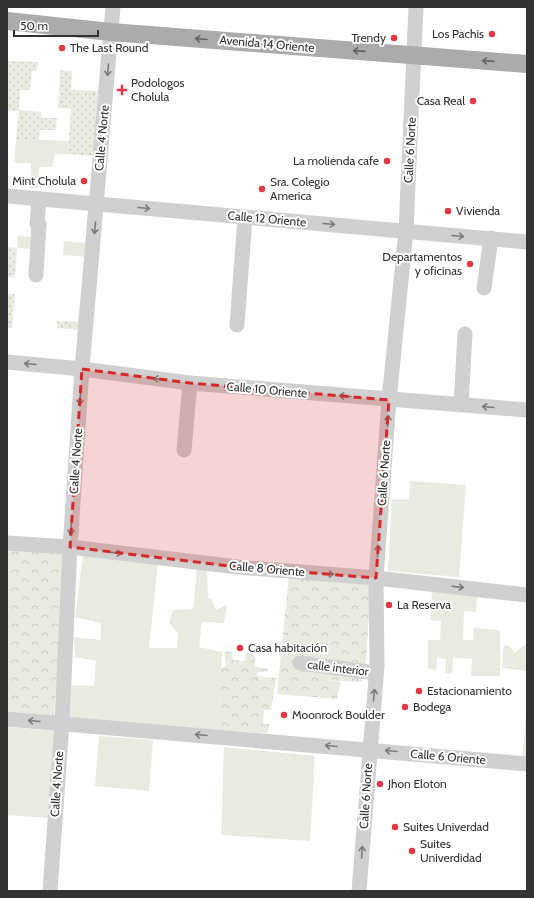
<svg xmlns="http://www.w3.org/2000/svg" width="534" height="898" font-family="Cabin,sans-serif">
	<defs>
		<pattern id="forest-crowns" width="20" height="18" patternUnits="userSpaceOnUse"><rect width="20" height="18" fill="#e6ecdf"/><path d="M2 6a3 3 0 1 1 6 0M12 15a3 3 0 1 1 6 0" fill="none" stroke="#c6cbc0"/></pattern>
		<pattern id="garden-dots" width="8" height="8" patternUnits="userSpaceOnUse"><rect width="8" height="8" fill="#e6ecdf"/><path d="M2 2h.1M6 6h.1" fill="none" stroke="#c6cbc0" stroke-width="1.8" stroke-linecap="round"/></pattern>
	</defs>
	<rect width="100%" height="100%" fill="#fff"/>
	<g fill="#e6ecdf">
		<polygon points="16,139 69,141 68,154 55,154 53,167 39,167 38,188 30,188 31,163 14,163"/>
		<polygon points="18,236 34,237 33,249 17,248"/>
		<polygon points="64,241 89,243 88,257 63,255"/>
		<polygon points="410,481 466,485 459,577 388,571 392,499 409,499"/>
		<polygon points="83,554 158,562 149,648 177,648 178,633 169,622 173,610 193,609 197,568 207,569 208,598 211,598 216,610 227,605 224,623 202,622 199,647 222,652 218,730 70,718 71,685 94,686 96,661 75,657 74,637 101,640 101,623 75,617"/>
		<polygon points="432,592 477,596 476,612 464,611 463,640 473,640 474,628 500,630 500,676 471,676 472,659 453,658 452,674 445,673 446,659 437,658 436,670 428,669 428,640 440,640 441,621 430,620"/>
		<polygon points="525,644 527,644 527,671 502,668 504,645 509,646 515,653"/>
		<polygon points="527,707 527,760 522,759"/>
		<polygon points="7,727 55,731 48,818 7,815"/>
		<polygon points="99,736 153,740 149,791 95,786"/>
		<polygon points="224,747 315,756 310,841 221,835"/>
	</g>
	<g fill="url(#forest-crowns)">
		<polygon points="7,549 66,553 54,716 7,711"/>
		<polygon points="289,575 368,581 371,586 366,660 362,682 325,680 341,682 337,699 277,694"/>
		<polygon points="232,651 233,660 245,661 246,652 255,656 255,667 267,669 268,671 258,672 257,676 276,678 271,710 264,710 263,724 270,724 267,733 218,730 221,669 226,665 224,652"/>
	</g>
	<g fill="url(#garden-dots)">
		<polygon points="7,61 38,62 37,71 32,71 30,90 20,90 19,110 41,112 41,118 57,118 56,130 40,130 39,140 16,139 19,111 7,110"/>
		<polygon points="60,70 72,71 71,90 98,91 94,156 68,154 71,109 58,108"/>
		<polygon points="7,247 17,248 15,277 7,277"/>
		<polygon points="7,294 15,294 12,328 7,328"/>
		<polygon points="80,301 84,301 81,330 57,328 57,321 78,322"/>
	</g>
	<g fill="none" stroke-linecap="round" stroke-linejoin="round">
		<g stroke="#d0d0d0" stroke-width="15">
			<polyline points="7,196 527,242"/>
			<polyline points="36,275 39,224 37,224 39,199"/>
			<polyline points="484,288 491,238"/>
			<polyline points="237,325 245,217"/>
			<polyline points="7,362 82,369 190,383 527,410"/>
			<polyline points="461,404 465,334"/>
			<polyline points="184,450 190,383"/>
			<polyline points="7,543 70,547 238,567 376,578 527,595"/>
			<polyline points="300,663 376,673"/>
			<polyline points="7,719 527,764"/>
			<polyline points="50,891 62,723 70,547 82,369 113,7"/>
			<polyline points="359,891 377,666 376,578 389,400 406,231 416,7"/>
		</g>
		<polyline stroke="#ababab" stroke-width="18" points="7,21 111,32 527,64"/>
	</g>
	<defs><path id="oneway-shaft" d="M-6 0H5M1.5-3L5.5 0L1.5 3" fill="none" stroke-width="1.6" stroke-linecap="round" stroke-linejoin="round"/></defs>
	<g stroke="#636363">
		<use href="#oneway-shaft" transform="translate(201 39) rotate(-175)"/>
		<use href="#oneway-shaft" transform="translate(359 51) rotate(-176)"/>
		<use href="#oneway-shaft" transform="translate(488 61) rotate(-176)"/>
	</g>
	<g stroke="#7a7a7a">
		<use href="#oneway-shaft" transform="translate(108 70) rotate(95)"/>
		<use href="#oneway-shaft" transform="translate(144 208) rotate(5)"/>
		<use href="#oneway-shaft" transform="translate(329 224) rotate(5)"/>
		<use href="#oneway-shaft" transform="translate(95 228) rotate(95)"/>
		<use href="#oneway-shaft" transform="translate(458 236) rotate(5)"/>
		<use href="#oneway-shaft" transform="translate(30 364) rotate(-175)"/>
		<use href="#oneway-shaft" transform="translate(159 379) rotate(-173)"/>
		<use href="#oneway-shaft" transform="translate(345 396) rotate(-175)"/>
		<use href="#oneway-shaft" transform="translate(80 399) rotate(94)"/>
		<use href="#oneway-shaft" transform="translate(488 407) rotate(-175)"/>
		<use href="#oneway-shaft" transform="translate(388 421) rotate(-86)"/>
		<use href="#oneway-shaft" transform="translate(71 529) rotate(94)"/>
		<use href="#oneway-shaft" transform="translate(378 551) rotate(-86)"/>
		<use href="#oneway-shaft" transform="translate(116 553) rotate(7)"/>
		<use href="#oneway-shaft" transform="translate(328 574) rotate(4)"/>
		<use href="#oneway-shaft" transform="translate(458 587) rotate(7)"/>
		<use href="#oneway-shaft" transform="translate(374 695) rotate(-85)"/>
		<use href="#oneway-shaft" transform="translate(34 721) rotate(-175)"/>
		<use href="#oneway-shaft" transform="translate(201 735) rotate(-175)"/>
		<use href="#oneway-shaft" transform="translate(331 746) rotate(-175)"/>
		<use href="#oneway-shaft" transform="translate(391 751) rotate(-175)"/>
		<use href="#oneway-shaft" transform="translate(362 852) rotate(-86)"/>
	</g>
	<path fill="#d62828" fill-opacity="0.2" stroke="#d62828" stroke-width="3" stroke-dasharray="8 5" stroke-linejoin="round" d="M82 369 190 383 389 400 376 578 238 567 70 547Z"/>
	<g fill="#e63946" stroke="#fff" stroke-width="1.5">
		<circle cx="492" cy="34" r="4"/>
		<circle cx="394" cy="38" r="4"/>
		<circle cx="62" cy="48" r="4"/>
		<path d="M120 84h4v4h4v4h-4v4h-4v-4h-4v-4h4z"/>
		<circle cx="473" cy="101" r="4"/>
		<circle cx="387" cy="161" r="4"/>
		<circle cx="84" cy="181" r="4"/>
		<circle cx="262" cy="189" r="4"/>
		<circle cx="448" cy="211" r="4"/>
		<circle cx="470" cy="264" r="4"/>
		<circle cx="389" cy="605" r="4"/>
		<circle cx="240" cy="648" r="4"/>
		<circle cx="419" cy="691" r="4"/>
		<circle cx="405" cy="707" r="4"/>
		<circle cx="284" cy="715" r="4"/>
		<circle cx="380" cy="784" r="4"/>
		<circle cx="395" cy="827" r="4"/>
		<circle cx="412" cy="851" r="4"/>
	</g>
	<g text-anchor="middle" stroke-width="4" stroke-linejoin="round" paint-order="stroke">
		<g font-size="12" fill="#333" stroke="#fff" text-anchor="start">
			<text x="484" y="38" text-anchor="end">Los Pachis</text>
			<text x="386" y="42" text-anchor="end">Trendy</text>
			<text x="70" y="52">The Last Round</text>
			<text x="131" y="87">Podologos<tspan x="131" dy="14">Cholula</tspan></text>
			<text x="465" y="105" text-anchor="end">Casa Real</text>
			<text x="379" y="165" text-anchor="end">La molienda cafe</text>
			<text x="76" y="185" text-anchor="end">Mint Cholula</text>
			<text x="270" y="186">Sra. Colegio<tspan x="270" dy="14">America</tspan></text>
			<text x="456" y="215">Vivienda</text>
			<text x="462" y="261" text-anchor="end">Departamentos<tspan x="462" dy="14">y oficinas</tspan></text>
			<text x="397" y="609">La Reserva</text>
			<text x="248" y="652">Casa habitación</text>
			<text x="427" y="695">Estacionamiento</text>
			<text x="413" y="711">Bodega</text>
			<text x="292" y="719">Moonrock Boulder</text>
			<text x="388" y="788">Jhon Eloton</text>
			<text x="403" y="831">Suites Univerdad</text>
			<text x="420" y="848">Suites<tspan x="420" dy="14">Univerdidad</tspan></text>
		</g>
		<g font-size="12" fill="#333" stroke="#fff">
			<text transform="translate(267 44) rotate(5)" y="4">Avenida 14 Oriente</text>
			<text transform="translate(102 138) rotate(-85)" y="4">Calle 4 Norte</text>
			<text transform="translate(410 150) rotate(-87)" y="4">Calle 6 Norte</text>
			<text transform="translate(267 219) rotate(5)" y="4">Calle 12 Oriente</text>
			<text transform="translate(267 390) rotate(5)" y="4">Calle 10 Oriente</text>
			<text transform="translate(76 461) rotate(-86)" y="4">Calle 4 Norte</text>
			<text transform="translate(384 473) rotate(-86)" y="4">Calle 6 Norte</text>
			<text transform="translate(267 569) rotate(5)" y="4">Calle 8 Oriente</text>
			<text transform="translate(338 668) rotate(7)" y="4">calle interior</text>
			<text transform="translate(448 757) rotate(5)" y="4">Calle 6 Oriente</text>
			<text transform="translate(57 784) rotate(-86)" y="4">Calle 4 Norte</text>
			<text transform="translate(366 796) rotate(-86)" y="4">Calle 6 Norte</text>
		</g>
	</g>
	<rect width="534" height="898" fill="none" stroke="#333333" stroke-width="16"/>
	<path d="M14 30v6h84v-6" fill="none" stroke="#333333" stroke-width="2"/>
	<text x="20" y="30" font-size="12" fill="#333333" stroke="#ffffff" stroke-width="3" paint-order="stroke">50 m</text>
</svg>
